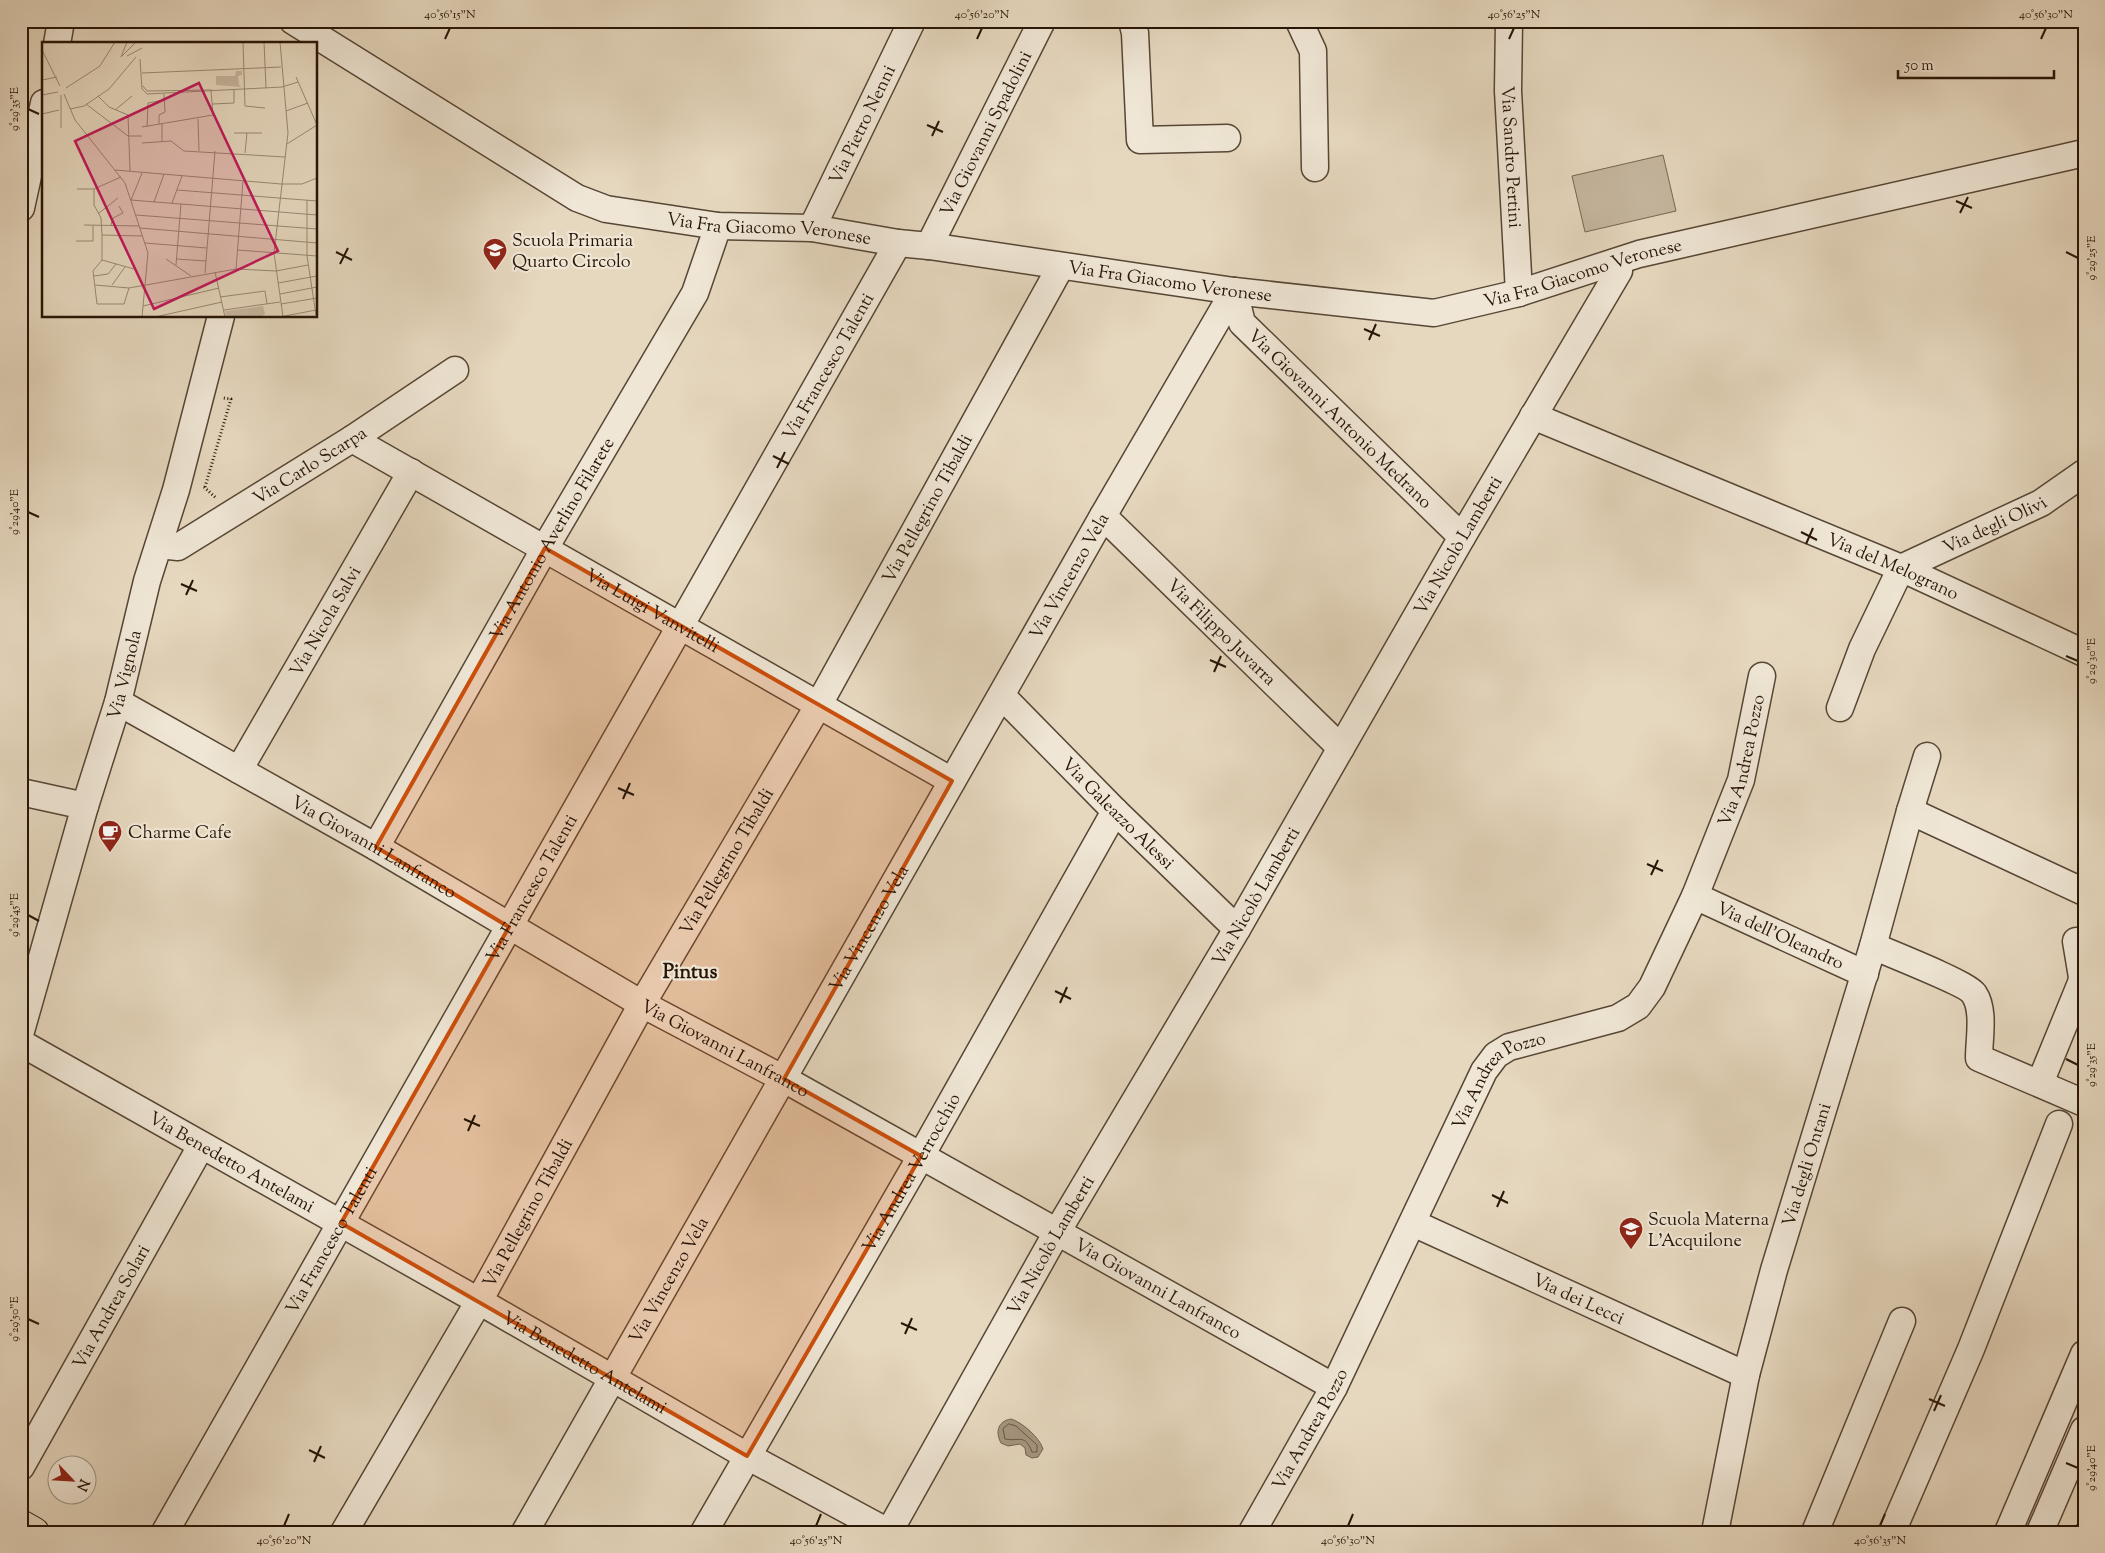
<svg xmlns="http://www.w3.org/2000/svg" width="2105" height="1553" font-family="'Sorts Mill Goudy',serif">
	<rect width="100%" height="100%" fill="#e6d8bf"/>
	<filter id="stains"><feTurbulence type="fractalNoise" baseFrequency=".004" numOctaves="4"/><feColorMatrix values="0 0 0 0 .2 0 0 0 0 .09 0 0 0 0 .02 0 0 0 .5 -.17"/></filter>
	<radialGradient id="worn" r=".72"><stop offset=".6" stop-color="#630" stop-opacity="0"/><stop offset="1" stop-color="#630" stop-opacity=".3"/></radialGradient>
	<polygon fill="#c6b7a0" stroke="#766654" points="1663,155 1676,211 1585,232 1572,176"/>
	<path fill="#a59680" stroke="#736250" d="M1011 1419C1022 1422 1040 1438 1043 1449L1038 1457 1032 1458 1026 1455 1025 1448 1020 1444 1008 1446 1001 1443C995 1432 998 1421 1011 1419Z"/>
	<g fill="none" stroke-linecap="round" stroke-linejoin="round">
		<path stroke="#665644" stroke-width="1" d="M1009 1424 1016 1426 1037 1445V1452H1032C1025 1433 1019 1442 1005 1439L1003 1429Z"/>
		<defs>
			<g id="minor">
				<path id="s1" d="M293 21 577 198 606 209 718 226 812 228 898 243 929 246 1234 291 1434 313 1519 293 1639 254 2084 153"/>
				<polyline points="1132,21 1135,33 1140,140 1227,138"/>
				<polyline points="1299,21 1313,51 1315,168"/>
				<path id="s2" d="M1509 21 1508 91 1519 293"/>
				<polyline points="57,44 61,21"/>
				<polyline points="21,208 44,103"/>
				<path id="s3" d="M812 228 912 21"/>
				<path id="s4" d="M929 246 1042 21"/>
				<path id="s5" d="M1234 291 1242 323 1462 537"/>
				<path id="s6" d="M1533 416 1901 568 2084 653"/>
				<path id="s7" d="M352 439 952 781"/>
				<path id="s8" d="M1103 516 1341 748"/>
				<path id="s9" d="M159 545 178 547 352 439 455 370"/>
				<path id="s10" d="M1002 696 1115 811 1237 929"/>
				<path id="s11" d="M118 702 376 847 642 1004 784 1079 1334 1387"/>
				<path id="s12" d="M1840 708 1862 649 1901 568 2041 503 2084 473"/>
				<path id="s13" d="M239 770 411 472"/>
				<polyline points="21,792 85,806"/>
				<polyline points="1910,811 2084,892"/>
				<path id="s14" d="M376 847 545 548 695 293 718 226"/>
				<path id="s15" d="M1695 896 1865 974"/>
				<path d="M1873 946C1889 953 1968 984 1974 994 1985 1010 1979 1039 1979 1058L2084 1103"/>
				<path id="s16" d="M21 1031 85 806 118 702 147 581 176 490 221 316"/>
				<path id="s17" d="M21 1043 491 1308 747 1456 888 1532"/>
				<polyline points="2040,1083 2081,983 2082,977 2076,941"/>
				<path id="s18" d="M1413 1223 1746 1375"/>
				<path id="s19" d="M21 1467 201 1146"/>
				<path id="s20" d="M165 1532 898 243"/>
				<path id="s21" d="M344 1532 479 1301 642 1004 818 706 1061 266"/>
				<path id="s22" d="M525 1532 1103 516 1234 291"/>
				<path id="s23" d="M704 1532 913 1170 1115 811"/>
				<path id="s24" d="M889 1532 1057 1232 1237 929 1462 537 1619 271 1616 262"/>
				<path id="s25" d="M1252 1532 1334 1387 1484 1071 1496 1055 1509 1047 1618 1018 1638 1006 1652 987 1695 896 1741 780 1762 676"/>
				<path id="s26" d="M1715 1532 1746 1375 1774 1270 1873 946 1910 811 1927 756"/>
				<polyline points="1815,1532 1902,1321"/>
				<polyline points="1892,1532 1971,1349 2059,1124"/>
				<polyline points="2008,1532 2084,1354"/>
				<polyline points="2040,1532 2084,1430"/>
			</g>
			<polyline id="major" points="21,1524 35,1532"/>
		</defs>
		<use href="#minor" stroke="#574635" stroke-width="29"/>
		<use href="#major" stroke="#271507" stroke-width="30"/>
		<g stroke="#271507" stroke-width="3" stroke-dasharray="1 2.5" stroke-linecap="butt">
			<polyline points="204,487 216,498"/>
			<polyline points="205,487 231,399 223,398"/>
			<polyline points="2074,1532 2084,1513"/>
		</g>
		<use href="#minor" stroke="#efe6d5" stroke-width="26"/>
		<use href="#major" stroke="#e6d8bf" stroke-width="28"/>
	</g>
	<path fill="#cb4f0b" fill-opacity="0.2" stroke="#cb4f0b" stroke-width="4" stroke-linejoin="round" d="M545 548 952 781 784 1079 921 1156 747 1456 341 1223 509 927 376 847Z"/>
	<path fill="none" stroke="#271507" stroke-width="2" d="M445 39 450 28M977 39 982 28M1509 39 1514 28M2041 39 2046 28M28 109 39 114M927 125 943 132M932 136 939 121M1956 201 1972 208M1960 213 1968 197M336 252 352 260M2066 252 2078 258M340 264 348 248M1364 329 1380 336M1369 340 1376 324M773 456 789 464M777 468 785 452M28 512 39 517M1801 532 1817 540M1806 544 1813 528M181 584 197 591M186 595 193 580M2066 656 2078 661M1210 660 1226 667M1214 672 1221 656M618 788 634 795M623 799 630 783M1647 864 1663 871M1651 875 1658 860M28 915 39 921M1055 991 1071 999M1060 1003 1067 987M2066 1059 2078 1065M464 1119 480 1126M468 1131 475 1115M1492 1195 1508 1203M1497 1207 1504 1191M28 1319 39 1324M901 1323 917 1330M905 1334 912 1318M1929 1399 1945 1406M1934 1411 1941 1395M309 1450 325 1458M314 1462 321 1446M2066 1463 2078 1468M284 1526 289 1514M816 1526 821 1514M1348 1526 1353 1514M1880 1526 1885 1514"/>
	<defs>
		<symbol id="school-pin" viewBox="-11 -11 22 30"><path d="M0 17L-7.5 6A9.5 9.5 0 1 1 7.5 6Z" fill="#8f2418" stroke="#efe6d5"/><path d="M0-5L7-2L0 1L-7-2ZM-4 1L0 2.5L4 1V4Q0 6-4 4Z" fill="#fff"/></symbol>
		<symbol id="cafe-pin" viewBox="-11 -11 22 30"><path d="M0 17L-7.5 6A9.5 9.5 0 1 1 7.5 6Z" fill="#8f2418" stroke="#efe6d5"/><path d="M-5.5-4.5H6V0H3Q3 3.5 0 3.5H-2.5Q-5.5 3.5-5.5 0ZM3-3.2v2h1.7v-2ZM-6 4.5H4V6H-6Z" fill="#fff"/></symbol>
	</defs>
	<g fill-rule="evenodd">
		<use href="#school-pin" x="481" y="236" width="28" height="38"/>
		<use href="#cafe-pin" x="96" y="818" width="28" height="38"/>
		<use href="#school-pin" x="1617" y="1215" width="28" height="38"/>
	</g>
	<g text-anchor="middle" stroke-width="4.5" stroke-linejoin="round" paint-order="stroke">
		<g font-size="18" fill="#271507" stroke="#efe6d5">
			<text dy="6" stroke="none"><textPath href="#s3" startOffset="115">Via Pietro Nenni</textPath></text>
			<text dy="6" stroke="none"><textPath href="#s4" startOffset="126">Via Giovanni Spadolini</textPath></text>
			<text dy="6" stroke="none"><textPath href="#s2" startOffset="136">Via Sandro Pertini</textPath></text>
			<text dy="6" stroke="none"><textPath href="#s1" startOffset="530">Via Fra Giacomo Veronese</textPath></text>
			<text dy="6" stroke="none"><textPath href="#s1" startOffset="1355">Via Fra Giacomo Veronese</textPath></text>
			<text dy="6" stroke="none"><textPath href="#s1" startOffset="935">Via Fra Giacomo Veronese</textPath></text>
			<text dy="6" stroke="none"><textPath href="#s20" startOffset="1341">Via Francesco Talenti</textPath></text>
			<text dy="6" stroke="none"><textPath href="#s5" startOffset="170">Via Giovanni Antonio Medrano</textPath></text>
			<text dy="6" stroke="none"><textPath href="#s9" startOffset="174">Via Carlo Scarpa</textPath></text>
			<text dy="6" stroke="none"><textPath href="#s21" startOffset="1178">Via Pellegrino Tibaldi</textPath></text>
			<text dy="6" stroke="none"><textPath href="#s12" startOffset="256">Via degli Olivi</textPath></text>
			<text dy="6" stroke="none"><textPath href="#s14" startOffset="355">Via Antonio Averlino Filarete</textPath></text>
			<text dy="6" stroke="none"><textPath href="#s24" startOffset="1139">Via Nicolò Lamberti</textPath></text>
			<text dy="6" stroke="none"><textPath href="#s6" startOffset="390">Via del Melograno</textPath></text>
			<text dy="6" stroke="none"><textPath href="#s22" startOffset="1100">Via Vincenzo Vela</textPath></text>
			<text dy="6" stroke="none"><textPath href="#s7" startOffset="346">Via Luigi Vanvitelli</textPath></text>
			<text dy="6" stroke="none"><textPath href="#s13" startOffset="172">Via Nicola Salvi</textPath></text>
			<text dy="6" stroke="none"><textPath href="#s8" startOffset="166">Via Filippo Juvarra</textPath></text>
			<text dy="6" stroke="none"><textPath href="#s16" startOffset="371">Via Vignola</textPath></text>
			<text dy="6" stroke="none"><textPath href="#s25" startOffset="956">Via Andrea Pozzo</textPath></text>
			<text dy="6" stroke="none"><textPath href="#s10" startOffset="165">Via Galeazzo Alessi</textPath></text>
			<text dy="6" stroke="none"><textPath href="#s11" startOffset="294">Via Giovanni Lanfranco</textPath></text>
			<text dy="6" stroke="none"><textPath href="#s21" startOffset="772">Via Pellegrino Tibaldi</textPath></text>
			<text dy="6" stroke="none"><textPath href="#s20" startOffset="741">Via Francesco Talenti</textPath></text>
			<text dy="6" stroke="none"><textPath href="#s24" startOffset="734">Via Nicolò Lamberti</textPath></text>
			<text dy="6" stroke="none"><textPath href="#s22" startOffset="695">Via Vincenzo Vela</textPath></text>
			<text dy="6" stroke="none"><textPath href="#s15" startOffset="94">Via dell'Oleandro</textPath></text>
			<text dy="6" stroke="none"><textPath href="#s11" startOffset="699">Via Giovanni Lanfranco</textPath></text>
			<text dy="6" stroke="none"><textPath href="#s25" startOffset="521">Via Andrea Pozzo</textPath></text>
			<text dy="6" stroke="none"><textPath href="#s17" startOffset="242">Via Benedetto Antelami</textPath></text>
			<text dy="6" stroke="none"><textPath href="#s26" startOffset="379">Via degli Ontani</textPath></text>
			<text dy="6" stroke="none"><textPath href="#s23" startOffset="415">Via Andrea Verrocchio</textPath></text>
			<text dy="6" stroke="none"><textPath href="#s21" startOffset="368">Via Pellegrino Tibaldi</textPath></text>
			<text dy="6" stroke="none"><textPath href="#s20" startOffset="336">Via Francesco Talenti</textPath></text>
			<text dy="6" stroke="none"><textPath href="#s24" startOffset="329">Via Nicolò Lamberti</textPath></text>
			<text dy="6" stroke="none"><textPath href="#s22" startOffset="290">Via Vincenzo Vela</textPath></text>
			<text dy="6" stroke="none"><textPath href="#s11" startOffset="1194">Via Giovanni Lanfranco</textPath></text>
			<text dy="6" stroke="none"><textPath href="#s18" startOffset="182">Via dei Lecci</textPath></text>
			<text dy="6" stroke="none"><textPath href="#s19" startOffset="184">Via Andrea Solari</textPath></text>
			<text dy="6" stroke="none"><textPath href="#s17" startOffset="648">Via Benedetto Antelami</textPath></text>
			<text dy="6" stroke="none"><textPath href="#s25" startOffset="118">Via Andrea Pozzo</textPath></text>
		</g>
		<g font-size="18" fill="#271507" stroke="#efe6d5" text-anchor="start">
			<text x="512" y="246">Scuola Primaria<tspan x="512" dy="21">Quarto Circolo</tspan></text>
			<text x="128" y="838">Charme Cafe</text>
			<text x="1648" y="1225">Scuola Materna<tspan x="1648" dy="21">L'Acquilone</tspan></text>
		</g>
		<g font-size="20" font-weight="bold" fill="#271507" stroke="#efe6d5">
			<text x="690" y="978">Pintus</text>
		</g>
	</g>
	<g transform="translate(42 42)">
		<rect width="275" height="275" fill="#e6d8bf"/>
		<path d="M221 264 223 272 219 275H184L183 269Z" fill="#c6b7a0"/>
		<path d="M194 29H200V33L196 34 197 43 200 45 174 43V34H193Z" fill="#c6b7a0"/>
		<path fill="none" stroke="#9a8a75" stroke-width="1" d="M85 0 79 15 94 0M201 0 203 64 223 66M222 0 224 46M238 0 246 91 232 211 241 275M0 8 18 44M85 14 100 6M98 17 100 47 105 52 240 45 256 40M100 31 239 25M0 38 15 35M101 44 105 49 170 48M24 46 58 24 73 0M22 52 33 78 83 141 106 211 100 275M0 53 16 50M56 54 67 65 86 73 88 129M44 62 86 94H100M170 62 192 61V47M28 67 42 64 67 47 94 15M73 68 90 54M244 69 266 61M0 72 17 68M156 77 157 109M117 82V73L123 70 122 52M120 82V99M100 85 171 73 169 49M105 85 106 61 122 58M19 86V53M192 91H220M100 101 129 99 142 109 243 115M245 102 275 83 254 35M203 111 205 91M73 128 239 142H260L275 136M100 131 89 158 275 173M35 147H52L79 135M52 147V163L59 176 60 193V218L51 229 55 262H82L87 246M135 148 275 159M265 158V214L274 273M112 160 122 132M130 161 140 134M57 171 76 156M94 173 275 187M42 183 97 184M69 183 71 176 81 171 77 164M98 186 275 201M60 193 100 194M34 199H51V184M103 201 165 206M196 208 275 214M124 217 149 234M134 217 164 219M60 218 92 227M134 223 139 162M194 227 201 139M173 230 183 275M163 231 173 109M52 234 66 232 74 222M236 241 275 234M53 243 87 246 194 227 234 229 266 223M70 243 83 225M238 252 275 245M178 255 223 249 225 262M239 262 275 256M101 264 177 246M182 268 238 260M113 275 180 260M238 275 274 268"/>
		<path fill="#c2185b" fill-opacity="0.15" stroke="#c2185b" stroke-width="2.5" d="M157 41 236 209 112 267 33 99Z"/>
		<rect width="275" height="275" fill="none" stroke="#271507" stroke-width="2.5"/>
	</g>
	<rect width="2105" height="1553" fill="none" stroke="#e6d8bf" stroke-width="55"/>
	<g transform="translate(72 1480) rotate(115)"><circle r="24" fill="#efe6d5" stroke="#9f9283"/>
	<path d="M0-4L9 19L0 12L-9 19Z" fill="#8f2418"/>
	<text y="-8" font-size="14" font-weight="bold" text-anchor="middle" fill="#271507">N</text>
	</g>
	<path d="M1898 70v8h156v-8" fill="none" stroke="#271507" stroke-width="2.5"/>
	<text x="1905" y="70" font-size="15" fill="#271507" stroke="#efe6d5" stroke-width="4" paint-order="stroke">50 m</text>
	<rect x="28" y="28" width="2050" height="1498" fill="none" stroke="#271507" stroke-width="2"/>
	<g font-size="12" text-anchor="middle" fill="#271507">
		<text x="450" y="18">40°56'15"N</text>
		<text x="982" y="18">40°56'20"N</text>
		<text x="1514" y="18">40°56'25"N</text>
		<text x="2046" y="18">40°56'30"N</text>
		<text transform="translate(14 109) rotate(-90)" y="4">9°29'35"E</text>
		<text transform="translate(2091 258) rotate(-90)" y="4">9°29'25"E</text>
		<text transform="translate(14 512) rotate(-90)" y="4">9°29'40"E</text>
		<text transform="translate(2091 661) rotate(-90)" y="4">9°29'30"E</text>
		<text transform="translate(14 915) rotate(-90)" y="4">9°29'45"E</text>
		<text transform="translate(2091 1065) rotate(-90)" y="4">9°29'35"E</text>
		<text transform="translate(14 1319) rotate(-90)" y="4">9°29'50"E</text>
		<text transform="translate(2091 1468) rotate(-90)" y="4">9°29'40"E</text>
		<text x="284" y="1544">40°56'20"N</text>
		<text x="816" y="1544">40°56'25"N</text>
		<text x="1348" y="1544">40°56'30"N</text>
		<text x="1880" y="1544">40°56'35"N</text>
	</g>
	<rect width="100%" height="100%" filter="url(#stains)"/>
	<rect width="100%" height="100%" fill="url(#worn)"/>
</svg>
